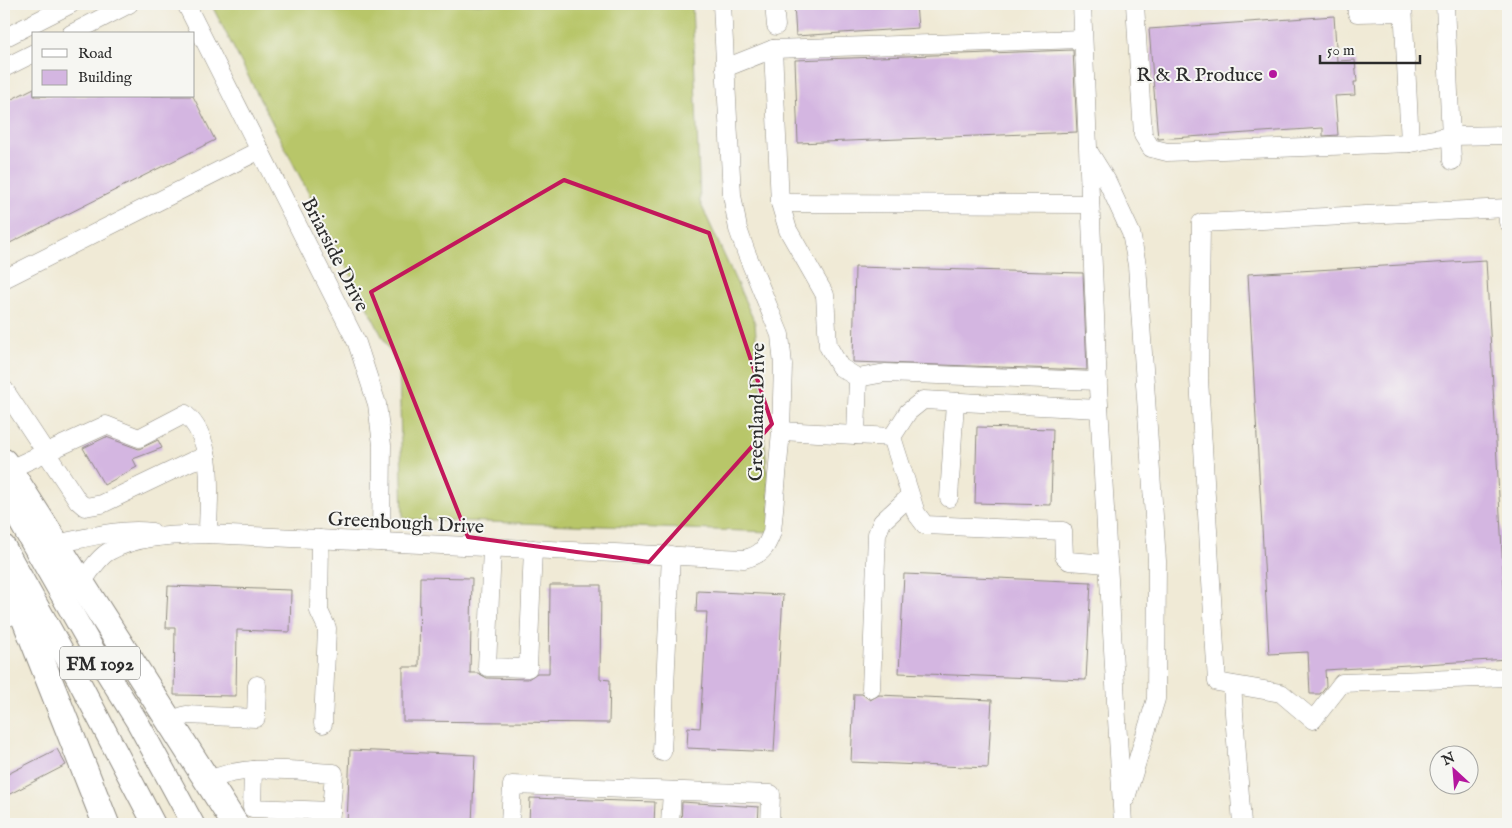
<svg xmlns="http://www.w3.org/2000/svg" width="1512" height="828" font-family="'IM FELL English',serif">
	<rect width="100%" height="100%" fill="#f6f6f2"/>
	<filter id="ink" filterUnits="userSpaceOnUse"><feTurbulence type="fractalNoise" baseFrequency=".02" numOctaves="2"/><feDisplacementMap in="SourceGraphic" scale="10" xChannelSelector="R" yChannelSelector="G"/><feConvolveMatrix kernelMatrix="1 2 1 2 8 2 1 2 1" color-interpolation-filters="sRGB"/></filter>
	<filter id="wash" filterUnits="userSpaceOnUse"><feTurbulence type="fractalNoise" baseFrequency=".0096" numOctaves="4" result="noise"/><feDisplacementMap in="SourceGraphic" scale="20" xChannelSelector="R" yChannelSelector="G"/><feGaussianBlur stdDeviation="1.12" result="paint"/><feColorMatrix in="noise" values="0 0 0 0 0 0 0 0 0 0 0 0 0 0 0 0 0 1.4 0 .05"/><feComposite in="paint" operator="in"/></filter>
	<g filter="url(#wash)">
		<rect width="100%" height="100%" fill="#f0ead6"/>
		<polygon fill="#b8c669" stroke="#72784a" points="211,4 692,4 700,202 755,323 772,532 403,519 399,369"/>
		<g id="blocks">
			<g fill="#d4b6e1">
				<polygon points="794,4 916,4 918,28 796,36"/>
				<polygon points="1334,16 1337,61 1355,60 1357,82 1354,82 1355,95 1335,96 1338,135 1323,136 1323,128 1158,139 1149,29"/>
				<polygon points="1073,50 1077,132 798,143 795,60"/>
				<polygon points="34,88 34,96 193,96 215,140 4,246 4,103"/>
				<polygon points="1486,260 1508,659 1325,670 1326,686 1320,694 1310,694 1308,652 1269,654 1248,274"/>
				<polygon points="855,267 1083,273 1087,370 853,362"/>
				<polygon points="977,427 1053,429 1051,505 975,503"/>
				<polygon points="106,437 139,449 158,440 162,448 133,459 137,467 104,485 83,448"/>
				<polygon points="904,574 1091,582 1086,680 899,673"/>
				<polygon points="420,577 472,578 470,673 478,673 487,678 528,679 537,673 549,673 550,585 601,585 600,679 610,680 609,723 403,721 403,667 419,667"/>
				<polygon points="168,586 291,590 290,632 237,630 236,696 174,695 175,628 166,628"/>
				<polygon points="697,591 783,595 774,752 687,748 688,727 700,728 707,612 696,612"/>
				<polygon points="854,694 862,694 870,700 879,695 992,700 988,768 851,762"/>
				<polygon points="57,749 66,765 4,797 4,776"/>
				<polygon points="350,750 475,755 472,824 347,824"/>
				<polygon points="530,798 655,802 654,824 529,824"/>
				<polygon points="682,802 759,807 758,824 681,824"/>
			</g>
		</g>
	</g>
	<g filter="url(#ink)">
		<use href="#blocks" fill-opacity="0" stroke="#8e8a80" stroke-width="1"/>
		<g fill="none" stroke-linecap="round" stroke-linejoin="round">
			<defs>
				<g id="minor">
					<polyline points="186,4 357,343 377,404 382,445 381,542"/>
					<polyline points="774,4 776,26"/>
					<polyline points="1082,4 1098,387 1123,824"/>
					<polyline points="1135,4 1143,135 1151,148 1167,152 1410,143 1451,136 1508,135"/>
					<polyline points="1356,4 1357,13 1403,12"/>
					<polyline points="1403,4 1410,143"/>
					<polyline points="1445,4 1452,161"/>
					<polyline points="71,34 129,4"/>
					<polyline points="4,38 71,4"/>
					<polyline points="773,49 780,203 788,230 825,295 828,346 840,367 858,378 856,435"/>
					<polyline points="4,68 34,53"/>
					<polyline points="725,68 773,49 1083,39"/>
					<polyline points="1089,152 1107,181 1131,233 1137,265 1157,561 1156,699 1126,798"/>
					<polyline points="780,203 1090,204"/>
					<polyline points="1508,222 1507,208 1201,223 1199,379 1217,682 1281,693 1313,720 1342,683 1508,677"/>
					<polyline points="4,279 260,150"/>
					<polyline points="858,378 885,373 1098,381"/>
					<polyline points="4,389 78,501 85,507 102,504 192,461 207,457"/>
					<polyline points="1099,409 923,400 908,412 892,437 916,513 925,525 1063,531 1064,556 1069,561 1108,564"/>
					<polyline points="781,431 892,437"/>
					<path d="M10 469 106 425 139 438 185 414C217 441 208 497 208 534"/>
					<polyline points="949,498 955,402"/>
					<polyline points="320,539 319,611 327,628 323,724"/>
					<path d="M56 544C87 538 119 528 152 532"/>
					<polyline points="492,548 487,667 528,668 533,549"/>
					<path d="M81 585C88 574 97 559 108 552 136 535 177 535 208 534L744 559C761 555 766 549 772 532L781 431 783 365 780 335 746 252 738 229 732 195 722 4"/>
					<polyline points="4,619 21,610"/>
					<polyline points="1232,685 1242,824"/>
					<polyline points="871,689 877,534 882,522 910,496"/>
					<polyline points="168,721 186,715 256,718 257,685"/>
					<polyline points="662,752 671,555"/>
					<polyline points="253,770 252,808 331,811"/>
					<path d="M207 781C247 763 291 771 334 773L330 824"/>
					<polyline points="510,824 512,785 771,794 770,824"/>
					<polyline points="670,824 672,791"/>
				</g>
				<g id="major">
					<polyline points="4,494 99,660 138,723 193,824"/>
					<polyline points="4,546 78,679 154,824"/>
				</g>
				<g id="highway">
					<polyline points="4,462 235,824"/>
					<polyline points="4,572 13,589 106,824"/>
				</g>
			</defs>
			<use href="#minor" stroke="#8e8a80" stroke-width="19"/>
			<use href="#major" stroke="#8e8a80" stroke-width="24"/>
			<use href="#highway" stroke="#8e8a80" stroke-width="28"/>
			<use href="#minor" stroke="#fff" stroke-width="18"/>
			<use href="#major" stroke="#fff" stroke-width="22"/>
			<use href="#highway" stroke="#fff" stroke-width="26"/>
		</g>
	</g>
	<path fill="none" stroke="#c2185b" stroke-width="4" stroke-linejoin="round" d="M564 180 709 233 772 424 649 562 468 537 371 292Z"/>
	<circle fill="#b5179e" stroke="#f6f6f2" stroke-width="2" cx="1273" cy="74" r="5"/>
	<g text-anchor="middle" stroke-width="4" stroke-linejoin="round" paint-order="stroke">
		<rect fill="#f6f6f2" stroke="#686867" stroke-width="1" x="60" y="646.5" width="80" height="33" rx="4"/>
		<g font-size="19" font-weight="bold" fill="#2b2b2b">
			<text x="100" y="670">FM 1092</text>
		</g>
		<g font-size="20" fill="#2b2b2b" stroke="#f6f6f2" text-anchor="end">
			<text x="1263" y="81">R &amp; R Produce</text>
		</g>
		<g font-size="20" fill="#2b2b2b" stroke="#f6f6f2">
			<text transform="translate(336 254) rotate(63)" y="7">Briarside Drive</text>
			<text transform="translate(756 412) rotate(-89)" y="7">Greenland Drive</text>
			<text transform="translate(406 522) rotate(3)" y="7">Greenbough Drive</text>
		</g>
	</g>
	<rect width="1512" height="828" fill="none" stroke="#f6f6f2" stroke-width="20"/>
	<rect x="32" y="32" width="162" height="65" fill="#f6f6f2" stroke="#a5a5a2"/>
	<rect x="42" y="49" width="25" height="8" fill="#ffffff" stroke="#a5a5a2"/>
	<text x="78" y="58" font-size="15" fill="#2b2b2b">Road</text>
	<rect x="42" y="70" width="25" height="15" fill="#d4b6e1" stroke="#a5a5a2"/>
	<text x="78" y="82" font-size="15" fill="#2b2b2b">Building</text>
	<g transform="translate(1454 770) rotate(334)"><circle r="24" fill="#f6f6f2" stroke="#a5a5a2"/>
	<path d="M0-4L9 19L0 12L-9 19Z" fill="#b5179e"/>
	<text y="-8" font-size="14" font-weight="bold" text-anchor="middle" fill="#2b2b2b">N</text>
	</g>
	<path d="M1320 55v8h100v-8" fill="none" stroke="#2b2b2b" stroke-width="2.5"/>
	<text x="1327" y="55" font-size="15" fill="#2b2b2b" stroke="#f6f6f2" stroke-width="4" paint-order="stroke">50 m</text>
</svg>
